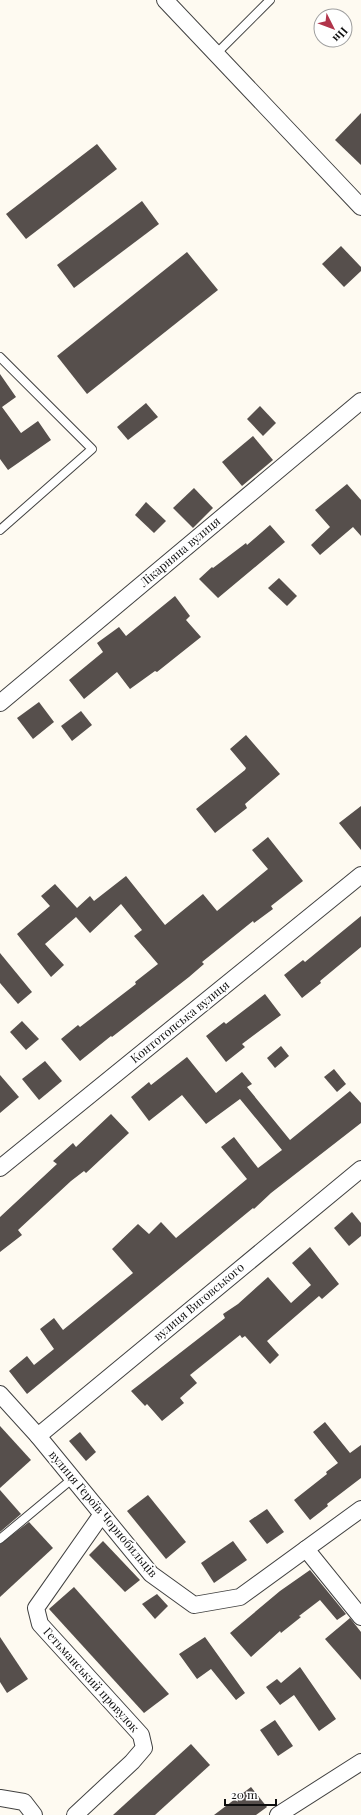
<svg xmlns="http://www.w3.org/2000/svg" width="361" height="1815" font-family="'Playfair Display',serif">
	<rect width="100%" height="100%" fill="#fefaf1"/>
	<g fill="#564f4c">
		<polygon points="361,113 361,165 335,140"/>
		<polygon points="97,144 117,169 26,239 6,214"/>
		<polygon points="142,201 159,224 74,288 57,265"/>
		<polygon points="341,246 361,267 361,271 344,287 322,264"/>
		<polygon points="187,252 218,290 87,394 57,356"/>
		<polygon points="0,374 16,397 2,407 21,433 38,421 51,440 8,470 0,459"/>
		<polygon points="146,403 158,417 128,440 117,427"/>
		<polygon points="260,406 276,423 263,436 247,419"/>
		<polygon points="253,436 273,460 242,486 222,462"/>
		<polygon points="347,484 361,500 361,536 353,527 320,555 311,545 330,527 315,510"/>
		<polygon points="194,488 213,508 193,528 173,508"/>
		<polygon points="146,502 166,521 154,533 135,515"/>
		<polygon points="270,525 285,542 218,598 199,579 212,567 213,568 246,543 247,545"/>
		<polygon points="279,578 297,596 287,606 268,588"/>
		<polygon points="175,596 190,616 186,620 201,637 157,672 155,671 130,689 117,672 84,699 69,680 103,652 97,643 119,627 126,636"/>
		<polygon points="39,702 54,722 33,739 17,718"/>
		<polygon points="81,711 92,725 72,741 61,726"/>
		<polygon points="246,735 280,774 245,804 247,808 215,833 196,809 245,770 246,768 230,749"/>
		<polygon points="361,806 361,850 339,823"/>
		<polygon points="268,837 303,881 271,906 273,909 254,923 253,921 202,962 204,964 189,977 112,1037 111,1036 80,1061 61,1039 78,1025 80,1027 136,984 135,982 158,964 134,936 142,930 121,904 90,933 76,917 45,944 64,965 51,977 17,934 50,906 41,896 55,884 77,908 90,896 94,901 126,876 165,925 203,894 217,911 268,869 252,850"/>
		<polygon points="361,916 361,947 320,981 321,983 302,998 284,975 303,960 305,962"/>
		<polygon points="0,953 32,992 18,1004 0,983"/>
		<polygon points="265,994 281,1015 242,1044 245,1047 226,1062 206,1036 224,1022 226,1024"/>
		<polygon points="22,1021 39,1039 26,1050 10,1032"/>
		<polygon points="281,1046 289,1056 275,1068 267,1058"/>
		<polygon points="187,1057 216,1093 242,1072 252,1084 247,1087 290,1140 350,1091 361,1103 361,1123 271,1193 254,1209 253,1208 27,1394 9,1371 27,1356 34,1365 54,1349 40,1329 54,1318 63,1330 133,1273 112,1249 138,1224 149,1234 161,1222 176,1238 247,1179 221,1147 234,1137 258,1168 282,1150 240,1099 206,1124 182,1095 149,1121 131,1097 149,1082 151,1085"/>
		<polygon points="45,1061 62,1081 39,1100 22,1079"/>
		<polygon points="334,1069 346,1084 337,1092 324,1077"/>
		<polygon points="0,1075 19,1097 0,1113"/>
		<polygon points="111,1114 129,1133 86,1173 84,1171 71,1181 18,1230 22,1235 0,1252 0,1217 57,1164 53,1161 73,1143 76,1147"/>
		<polygon points="352,1212 361,1223 361,1236 349,1246 334,1228"/>
		<polygon points="310,1247 339,1284 322,1299 319,1296 267,1341 279,1355 270,1364 245,1336 242,1338 240,1335 190,1375 197,1383 180,1398 184,1403 162,1421 147,1404 145,1406 131,1391 225,1318 223,1314 238,1304 268,1277 291,1303 311,1285 292,1263"/>
		<polygon points="325,1422 350,1453 361,1445 361,1478 327,1504 328,1506 310,1520 294,1500 327,1474 326,1472 338,1463 313,1432"/>
		<polygon points="0,1426 31,1460 0,1488"/>
		<polygon points="80,1432 96,1452 86,1461 69,1441"/>
		<polygon points="0,1490 21,1514 0,1532"/>
		<polygon points="148,1495 186,1542 166,1559 127,1511"/>
		<polygon points="267,1509 284,1532 267,1544 249,1521"/>
		<polygon points="29,1522 53,1548 0,1597 0,1544"/>
		<polygon points="103,1541 140,1580 125,1592 89,1555"/>
		<polygon points="233,1541 247,1560 214,1583 201,1563"/>
		<polygon points="310,1570 346,1614 337,1620 320,1600 299,1616 301,1617 281,1633 280,1631 251,1657 230,1633 280,1591"/>
		<polygon points="74,1587 169,1694 144,1713 49,1609"/>
		<polygon points="157,1594 168,1606 155,1619 142,1604"/>
		<polygon points="350,1618 361,1632 361,1680 325,1639"/>
		<polygon points="0,1637 28,1679 7,1693 0,1682"/>
		<polygon points="205,1637 245,1693 236,1700 211,1669 197,1679 179,1654"/>
		<polygon points="300,1667 336,1719 319,1731 294,1695 280,1705 266,1687 277,1679 281,1683"/>
		<polygon points="275,1720 293,1746 278,1756 260,1730"/>
		<polygon points="191,1744 210,1765 155,1815 113,1815"/>
		<polygon points="251,1787 267,1807 256,1815 214,1815"/>
	</g>
	<g fill="none" stroke-linecap="round" stroke-linejoin="round">
		<defs>
			<g id="lane">
				<polyline points="216,54 270,0"/>
				<polyline points="0,357 92,449 0,530"/>
				<polyline points="0,1539 72,1479"/>
			</g>
			<g id="street">
				<polyline points="165,0 361,207"/>
				<polyline points="0,703 361,401"/>
				<polyline points="0,1168 361,875"/>
				<polyline points="0,1394 38,1436 151,1574 194,1605 240,1597 361,1509"/>
				<polyline points="38,1436 361,1169"/>
				<polyline points="306,1549 361,1617"/>
				<polyline points="0,1798 24,1802 34,1815"/>
				<polyline points="75,1815 132,1762 144,1748 141,1735 40,1624 36,1608 102,1514"/>
				<polyline points="278,1815 361,1762"/>
			</g>
		</defs>
		<use href="#lane" stroke="#414141" stroke-width="10"/>
		<use href="#street" stroke="#414141" stroke-width="18"/>
		<use href="#lane" stroke="#fff" stroke-width="8"/>
		<use href="#street" stroke="#fff" stroke-width="16"/>
	</g>
	<g text-anchor="middle" stroke-width="4" stroke-linejoin="round" paint-order="stroke">
		<g font-size="12" fill="#0e0e0e" stroke="#fff">
			<text transform="translate(180 552) rotate(-40)" y="4">Лікарняна вулиця</text>
			<text transform="translate(180 1022) rotate(-39)" y="4">Контотопська вулиця</text>
			<text transform="translate(199 1302) rotate(-40)" y="4">вулиця Виговського</text>
			<text transform="translate(103 1514) rotate(50)" y="4">вулиця Героїв Чорнобильців</text>
			<text transform="translate(91 1680) rotate(48)" y="4">Гетьманський провулок</text>
		</g>
	</g>
	<g transform="translate(333 28) rotate(132)"><circle r="19" fill="#ffffff" stroke="#9f9f9f"/>
	<path d="M0-3L7 15L0 10L-7 15Z" fill="#b1344a"/>
	<text y="-6" font-size="11" font-weight="bold" text-anchor="middle" fill="#0e0e0e">Пн</text>
	</g>
	<path d="M225 1799v6h51v-6" fill="none" stroke="#0e0e0e" stroke-width="2"/>
	<text x="231" y="1799" font-size="12" fill="#0e0e0e" stroke="#ffffff" stroke-width="3" paint-order="stroke">20 m</text>
</svg>
